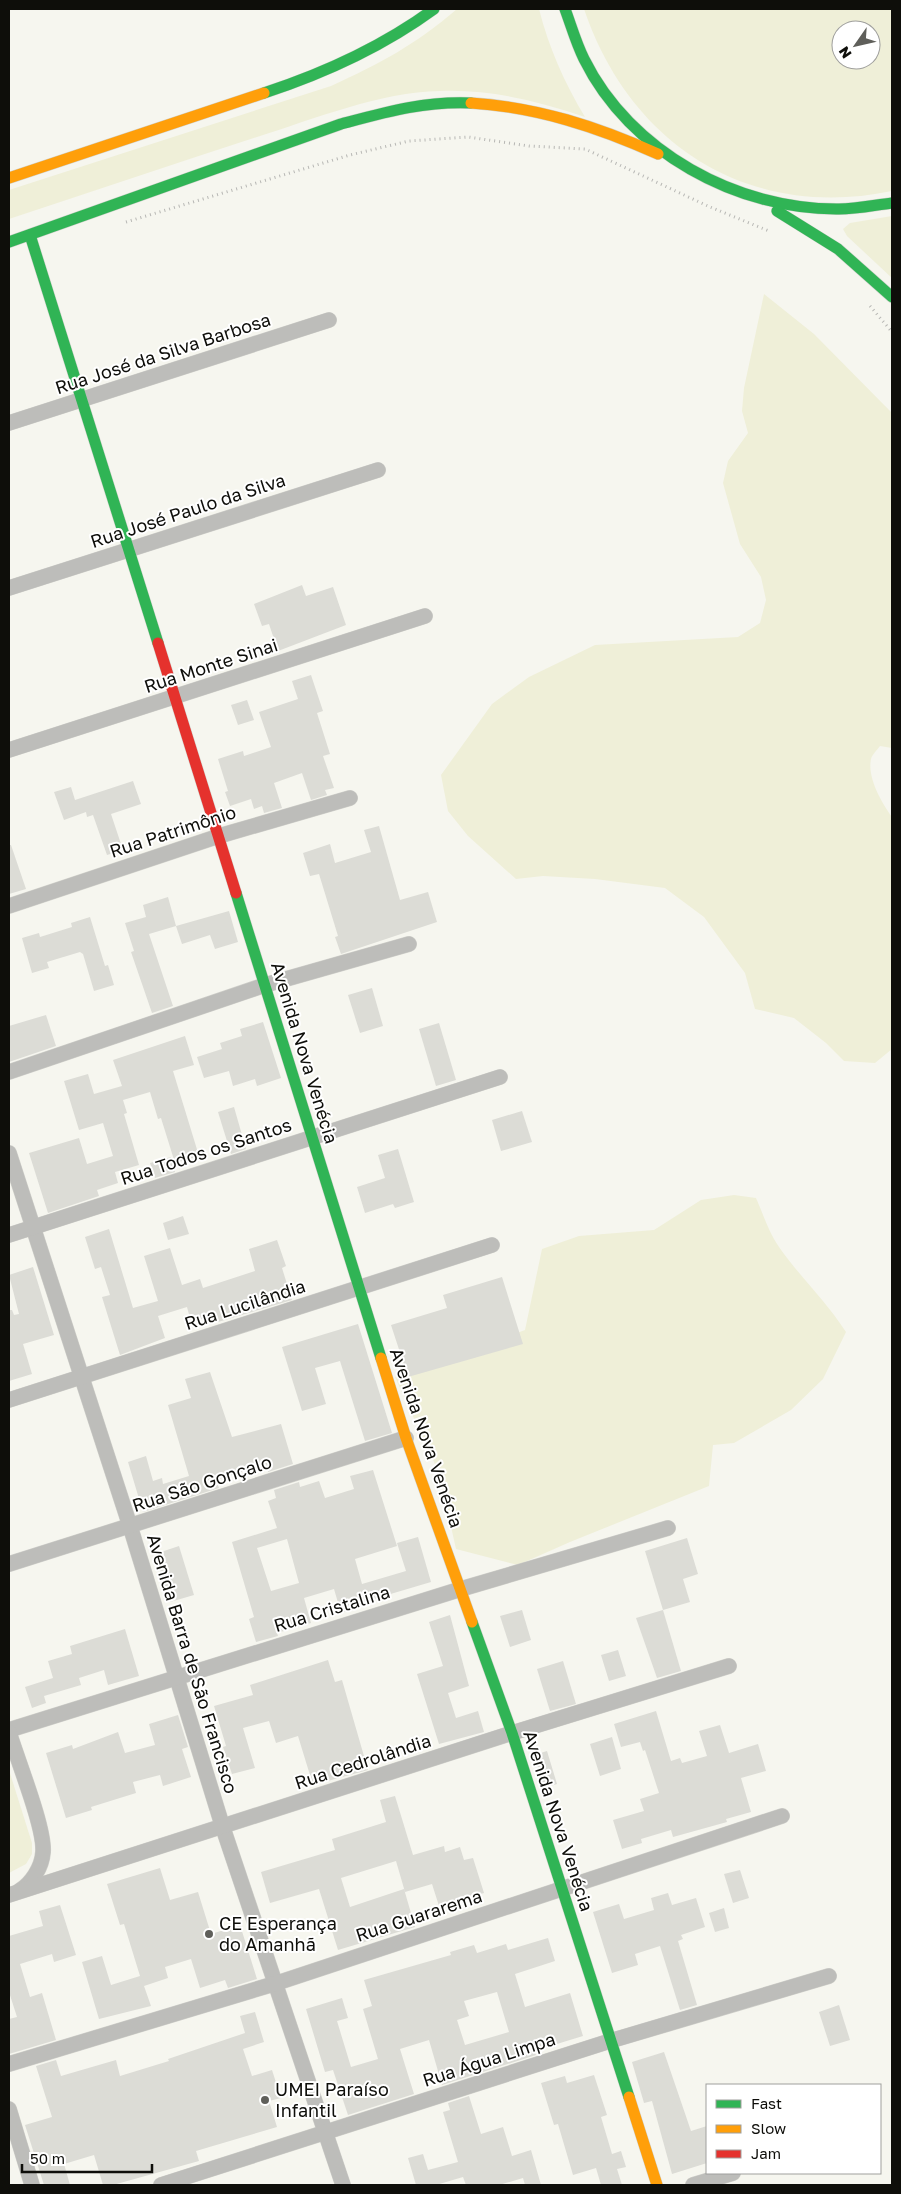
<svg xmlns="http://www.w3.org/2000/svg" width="901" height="2194" font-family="'Golos Text',sans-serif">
	<rect width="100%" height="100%" fill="#f6f6ef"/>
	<g fill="#efefd8" fill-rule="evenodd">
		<path d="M457 9H539C549 48 564 82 585 117 538 101 490 89 440 91 380 92 314 119 257 137 174 164 92 192 9 219V190L331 86C381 63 415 45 457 9Z"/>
		<path d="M584 9H892V191C749 221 630 145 584 9ZM841 30H871V60H841Z"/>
		<polygon points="892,216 892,278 847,236 843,229 850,223"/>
		<path d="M764 294 814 334 892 413V748L880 746C877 750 872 755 871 759 867 778 882 803 892 817V1049L875 1063 844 1061 826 1043 794 1018 755 1009 745 973 704 917 665 888 595 879 543 876 516 879 468 836 448 811 441 775 492 704 529 677 595 645 738 637 760 623 766 600 761 577 740 544 723 483 728 461 748 433 742 411 744 388Z"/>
		<path d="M734 1195 756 1198C763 1214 769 1233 779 1247 800 1277 826 1301 846 1332L823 1379 791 1410 734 1443 713 1445 709 1486 570 1542 518 1565 456 1549 439 1473 395 1377 525 1330 542 1249 579 1236 654 1230 701 1200Z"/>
		<polygon points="9,1770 32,1843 32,1854 26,1864 9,1873"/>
	</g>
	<g fill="#dcdcd6" fill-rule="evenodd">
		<polygon points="302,585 306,596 333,587 346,625 278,651 269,624 262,626 254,604"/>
		<polygon points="311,675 323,711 317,713 330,754 323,756 334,788 325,790 327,795 311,800 302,773 274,783 282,808 264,813 262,806 254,809 251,799 230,806 225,792 228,791 218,759 243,751 244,756 271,747 259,712 298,699 292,681"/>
		<polygon points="247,700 254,720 238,725 231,705"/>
		<polygon points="133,781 141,804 111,814 123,850 107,855 93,815 87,817 86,812 64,820 54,792 71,787 75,800"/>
		<polygon points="379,826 400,900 428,892 437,922 341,954 335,937 338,936 319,874 310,876 303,853 330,844 335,863 371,852 364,830"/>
		<polygon points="9,845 11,845 26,889 9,894"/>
		<polygon points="168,897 176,926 149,934 173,1006 152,1013 131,952 134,951 125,923 146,917 143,905"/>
		<polygon points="229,911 238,942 215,949 210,935 182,944 176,926"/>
		<polygon points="90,917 105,966 108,965 114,985 94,991 83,954 80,952 47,962 49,968 32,973 22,938 39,933 40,937 72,927 71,923"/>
		<polygon points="372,988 383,1026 360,1033 348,995"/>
		<polygon points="46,1015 56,1046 9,1062 9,1026"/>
		<polygon points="263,1022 281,1078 257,1086 255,1079 233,1086 229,1071 204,1078 197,1057 222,1049 220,1043 242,1036 240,1029"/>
		<polygon points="439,1023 456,1080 436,1086 419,1029"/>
		<polygon points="185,1036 194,1065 173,1071 199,1156 175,1163 161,1118 158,1119 150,1092 123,1100 127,1113 124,1114 139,1165 115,1172 118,1183 97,1190 99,1196 48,1213 29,1153 79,1138 87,1164 113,1156 103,1123 79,1130 64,1081 88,1074 94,1094 122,1086 113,1060"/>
		<polygon points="234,1107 246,1149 231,1154 218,1112"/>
		<polygon points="522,1111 532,1142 501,1151 492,1120"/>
		<polygon points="398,1149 414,1202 395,1208 393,1204 365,1213 357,1187 385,1178 378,1155"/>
		<polygon points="171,1157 175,1172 155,1178 150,1163"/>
		<polygon points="183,1216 189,1234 168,1240 163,1223"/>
		<polygon points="109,1229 133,1308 158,1301 144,1256 170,1248 182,1285 200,1279 203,1288 255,1271 249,1249 277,1240 286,1266 282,1268 292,1300 218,1322 216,1315 191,1322 187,1307 158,1316 165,1338 120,1355 102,1297 110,1295 101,1267 95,1269 85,1237"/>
		<polygon points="33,1267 54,1335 23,1344 32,1374 9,1381 9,1310 12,1310 14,1315 19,1314 9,1275"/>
		<polygon points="502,1277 523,1344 408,1377 391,1325 447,1308 443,1295"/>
		<polygon points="358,1324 392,1433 365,1441 340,1361 315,1368 326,1404 302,1411 282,1347"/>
		<polygon points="210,1372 232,1437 281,1424 293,1464 268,1472 266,1464 216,1480 219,1488 143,1512 128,1462 146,1456 153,1481 162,1478 163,1484 189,1476 168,1405 191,1398 185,1379"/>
		<path d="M373 1470 397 1546 355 1559 362 1584 406 1571 397 1543 418 1537 431 1582 367 1601 369 1604 341 1613 334 1589 304 1598 311 1623 277 1633 278 1636 256 1642 249 1619 254 1617 232 1542 277 1528 268 1501 276 1498 274 1490 299 1482 300 1487 319 1481 325 1498 354 1489 350 1476ZM287 1539 299 1583 271 1591 257 1548Z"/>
		<polygon points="687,1538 698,1574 683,1579 690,1602 663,1610 645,1551"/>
		<polygon points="179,1546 194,1595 170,1602 155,1554"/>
		<polygon points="522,1610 531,1640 510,1647 500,1616"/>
		<polygon points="663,1610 681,1671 657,1678 636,1618"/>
		<polygon points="450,1615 469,1686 448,1693 456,1718 478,1711 484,1732 439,1744 417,1674 443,1666 429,1622"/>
		<polygon points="125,1629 139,1676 108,1685 104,1670 79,1678 81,1685 44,1696 46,1703 32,1708 25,1687 53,1678 48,1661 72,1654 70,1646"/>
		<polygon points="618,1650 626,1676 609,1681 601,1655"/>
		<polygon points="328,1660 335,1682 342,1680 368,1770 313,1785 298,1736 276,1743 269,1721 243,1728 255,1768 232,1774 223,1747 226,1746 214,1706 253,1695 250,1685"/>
		<polygon points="563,1661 576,1704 550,1711 537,1669"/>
		<polygon points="656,1711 671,1761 680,1758 682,1763 707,1756 699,1731 720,1725 729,1753 758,1744 766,1771 741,1778 751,1812 726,1819 727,1822 673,1837 671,1830 641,1839 642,1843 622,1849 613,1820 644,1811 640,1799 659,1793 645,1750 643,1751 640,1742 621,1747 614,1724"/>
		<polygon points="178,1715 188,1747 182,1749 191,1777 163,1786 160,1775 133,1782 136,1793 91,1807 92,1810 66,1818 46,1753 72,1745 73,1749 118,1732 125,1753 155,1745 149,1724"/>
		<polygon points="612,1737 621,1769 600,1776 590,1744"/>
		<polygon points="547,1751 557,1784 544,1788 534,1755"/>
		<polygon points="395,1796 413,1855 444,1846 445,1852 460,1847 464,1860 473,1858 484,1893 439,1906 432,1884 405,1892 396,1861 341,1878 350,1907 404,1889 415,1927 338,1950 319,1889 270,1903 261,1872 335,1850 332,1839 386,1822 380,1800"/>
		<polygon points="160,1868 170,1900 198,1892 211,1934 240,1925 257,1979 228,1988 225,1980 200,1988 191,1959 165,1967 168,1978 144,1986 151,2006 99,2019 82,1962 102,1956 111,1985 140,1976 124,1924 120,1925 107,1884"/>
		<polygon points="740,1870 749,1898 733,1903 724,1874"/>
		<polygon points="668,1893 672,1905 696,1898 705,1927 681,1935 683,1939 678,1941 697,2005 680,2010 660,1946 635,1954 638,1965 612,1973 593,1912 619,1904 624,1919 654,1910 651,1898"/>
		<polygon points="60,1905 76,1955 54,1962 52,1954 20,1964 30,1997 42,1993 56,2040 9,2054 9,2019 17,2017 9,1992 9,1936 43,1926 39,1911"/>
		<polygon points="724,1908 729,1928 715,1932 709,1913"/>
		<path d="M548 1938 555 1961 515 1974 525 2007 570 1993 583 2036 534 2051 536 2055 442 2085 429 2040 400 2049 414 2094 348 2115 333 2070 325 2072 306 2009 342 1998 348 2018 337 2021 351 2067 378 2059 363 2009 372 2006 364 1980 451 1955 450 1952 474 1945 477 1953 506 1944 508 1950ZM497 1992 509 2032 465 2045 457 2020 469 2016 464 2001Z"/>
		<polygon points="839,2005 850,2040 830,2046 819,2012"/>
		<polygon points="255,2012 264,2042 243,2049 252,2076 272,2070 281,2098 269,2101 277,2127 196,2151 199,2161 113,2185 103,2185 94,2155 64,2164 70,2185 44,2185 25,2125 52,2117 36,2066 56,2060 61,2076 116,2060 120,2076 169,2061 168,2059 245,2033 240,2016"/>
		<polygon points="664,2052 691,2131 707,2126 707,2163 672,2174 652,2101 644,2103 632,2062"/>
		<polygon points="594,2075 607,2115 601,2117 612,2154 621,2151 626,2167 617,2169 622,2185 601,2185 596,2168 573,2175 558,2124 554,2125 541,2083 565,2076 567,2083"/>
		<polygon points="469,2096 481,2134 503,2127 512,2156 531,2150 541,2185 525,2185 523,2178 499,2185 466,2185 463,2177 436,2185 416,2185 408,2158 423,2154 428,2170 458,2162 443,2112 450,2110 448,2103"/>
	</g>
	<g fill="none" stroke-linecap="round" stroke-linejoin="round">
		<defs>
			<g id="street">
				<polyline points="9,423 329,320"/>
				<polyline points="9,588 378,470"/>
				<polyline points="9,750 425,616"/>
				<polyline points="9,906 219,836 350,798"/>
				<polyline points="9,1072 265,985 409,944"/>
				<polyline points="9,1153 130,1526 223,1828 343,2185"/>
				<polyline points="9,1235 500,1077"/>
				<polyline points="9,1400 492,1245"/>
				<polyline points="9,1564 406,1438"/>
				<polyline points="9,1730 461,1589 668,1528"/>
				<path d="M9 1732C17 1759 45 1828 43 1852 42 1867 32 1883 19 1891"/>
				<polyline points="9,1895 512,1733 729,1666"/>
				<polyline points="9,2064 277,1983 782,1816"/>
				<polyline points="9,2109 32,2185"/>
				<polyline points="161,2185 610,2041 829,1976"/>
				<polyline points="693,2185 733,2173"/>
			</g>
			<g id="fast">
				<path d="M565 9C571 25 576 43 584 59 630 152 737 210 839 209 857 209 875 205 892 203"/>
				<path d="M264 93C325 73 382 47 434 9"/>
				<polyline points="777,211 838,249 892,297"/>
				<polyline points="30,235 158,643"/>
				<path d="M9 242 341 124C386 112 424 101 471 103"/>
				<polyline points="236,893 381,1358"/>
				<polyline points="472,1622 512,1733 629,2097"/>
			</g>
			<g id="slow">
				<path d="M471 103C537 107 598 127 658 154"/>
				<polyline points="9,178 264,93"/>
				<polyline points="381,1358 406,1438 472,1622"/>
				<polyline points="629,2097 657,2185"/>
			</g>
			<polyline id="jam" points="158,643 236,893"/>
		</defs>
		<use href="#street" stroke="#d0d0cb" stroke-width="16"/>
		<use href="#fast" stroke="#d0d0cb" stroke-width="12"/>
		<use href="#slow" stroke="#d0d0cb" stroke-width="12"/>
		<use href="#jam" stroke="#d0d0cb" stroke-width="12"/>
		<g stroke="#b7b7b4" stroke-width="3" stroke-dasharray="1 4" stroke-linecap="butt">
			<polyline points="126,222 350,155 409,141 468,137 529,146 585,149 710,207 769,231"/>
			<polyline points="870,306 892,332"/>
		</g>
		<use href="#street" stroke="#bdbdba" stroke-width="15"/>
		<use href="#fast" stroke="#30b455" stroke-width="11"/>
		<use href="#slow" stroke="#ff9f0a" stroke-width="11"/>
		<use href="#jam" stroke="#e5322d" stroke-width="11"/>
	</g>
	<g fill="#5f5f5a" stroke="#fff" stroke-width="2">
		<circle cx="209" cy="1934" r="5"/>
		<circle cx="265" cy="2100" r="5"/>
	</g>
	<g text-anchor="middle" stroke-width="4" stroke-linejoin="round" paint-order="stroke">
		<g font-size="18" fill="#0e0e0a" stroke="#fff">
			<text transform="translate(163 354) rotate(-18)" y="6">Rua José da Silva Barbosa</text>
			<text transform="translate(188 511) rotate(-18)" y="6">Rua José Paulo da Silva</text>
			<text transform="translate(211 666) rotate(-18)" y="6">Rua Monte Sinai</text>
			<text transform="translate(173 832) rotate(-18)" y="6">Rua Patrimônio</text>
			<text transform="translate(304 1053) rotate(73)" y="6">Avenida Nova Venécia</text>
			<text transform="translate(206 1152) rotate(-18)" y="6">Rua Todos os Santos</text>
			<text transform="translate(245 1305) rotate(-18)" y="6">Rua Lucilândia</text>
			<text transform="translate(426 1438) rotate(71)" y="6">Avenida Nova Venécia</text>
			<text transform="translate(202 1484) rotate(-18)" y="6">Rua São Gonçalo</text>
			<text transform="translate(332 1609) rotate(-17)" y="6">Rua Cristalina</text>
			<text transform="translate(192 1664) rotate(73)" y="6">Avenida Barra de São Francisco</text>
			<text transform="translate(363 1762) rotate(-18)" y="6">Rua Cedrolândia</text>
			<text transform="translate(558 1821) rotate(72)" y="6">Avenida Nova Venécia</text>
			<text transform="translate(419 1916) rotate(-18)" y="6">Rua Guararema</text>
			<text transform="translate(489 2060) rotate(-18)" y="6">Rua Água Limpa</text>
		</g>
		<g font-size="18" fill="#0e0e0a" stroke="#fff" text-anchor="start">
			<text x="219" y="1930">CE Esperança<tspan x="219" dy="21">do Amanhã</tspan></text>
			<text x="275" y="2096">UMEI Paraíso<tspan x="275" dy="21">Infantil</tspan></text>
		</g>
	</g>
	<rect width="901" height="2194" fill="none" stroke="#0e0e0a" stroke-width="20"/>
	<rect x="706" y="2084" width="175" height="90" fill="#ffffff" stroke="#9f9f9d"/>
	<rect x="716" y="2100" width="25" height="8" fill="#30b455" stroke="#9f9f9d"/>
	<text x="751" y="2109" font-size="15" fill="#0e0e0a">Fast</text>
	<rect x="716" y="2125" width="25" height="8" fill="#ff9f0a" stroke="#9f9f9d"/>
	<text x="751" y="2134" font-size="15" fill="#0e0e0a">Slow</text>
	<rect x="716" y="2150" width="25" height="8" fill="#e5322d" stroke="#9f9f9d"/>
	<text x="751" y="2159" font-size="15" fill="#0e0e0a">Jam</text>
	<g transform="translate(856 45) rotate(236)"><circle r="24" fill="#ffffff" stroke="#9f9f9d"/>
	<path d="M0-4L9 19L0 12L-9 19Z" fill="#5f5f5a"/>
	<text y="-8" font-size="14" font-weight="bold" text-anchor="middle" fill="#0e0e0a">N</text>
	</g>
	<path d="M22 2164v8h130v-8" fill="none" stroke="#0e0e0a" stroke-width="2.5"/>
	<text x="30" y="2164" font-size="15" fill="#0e0e0a" stroke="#ffffff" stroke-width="4" paint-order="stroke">50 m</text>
</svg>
